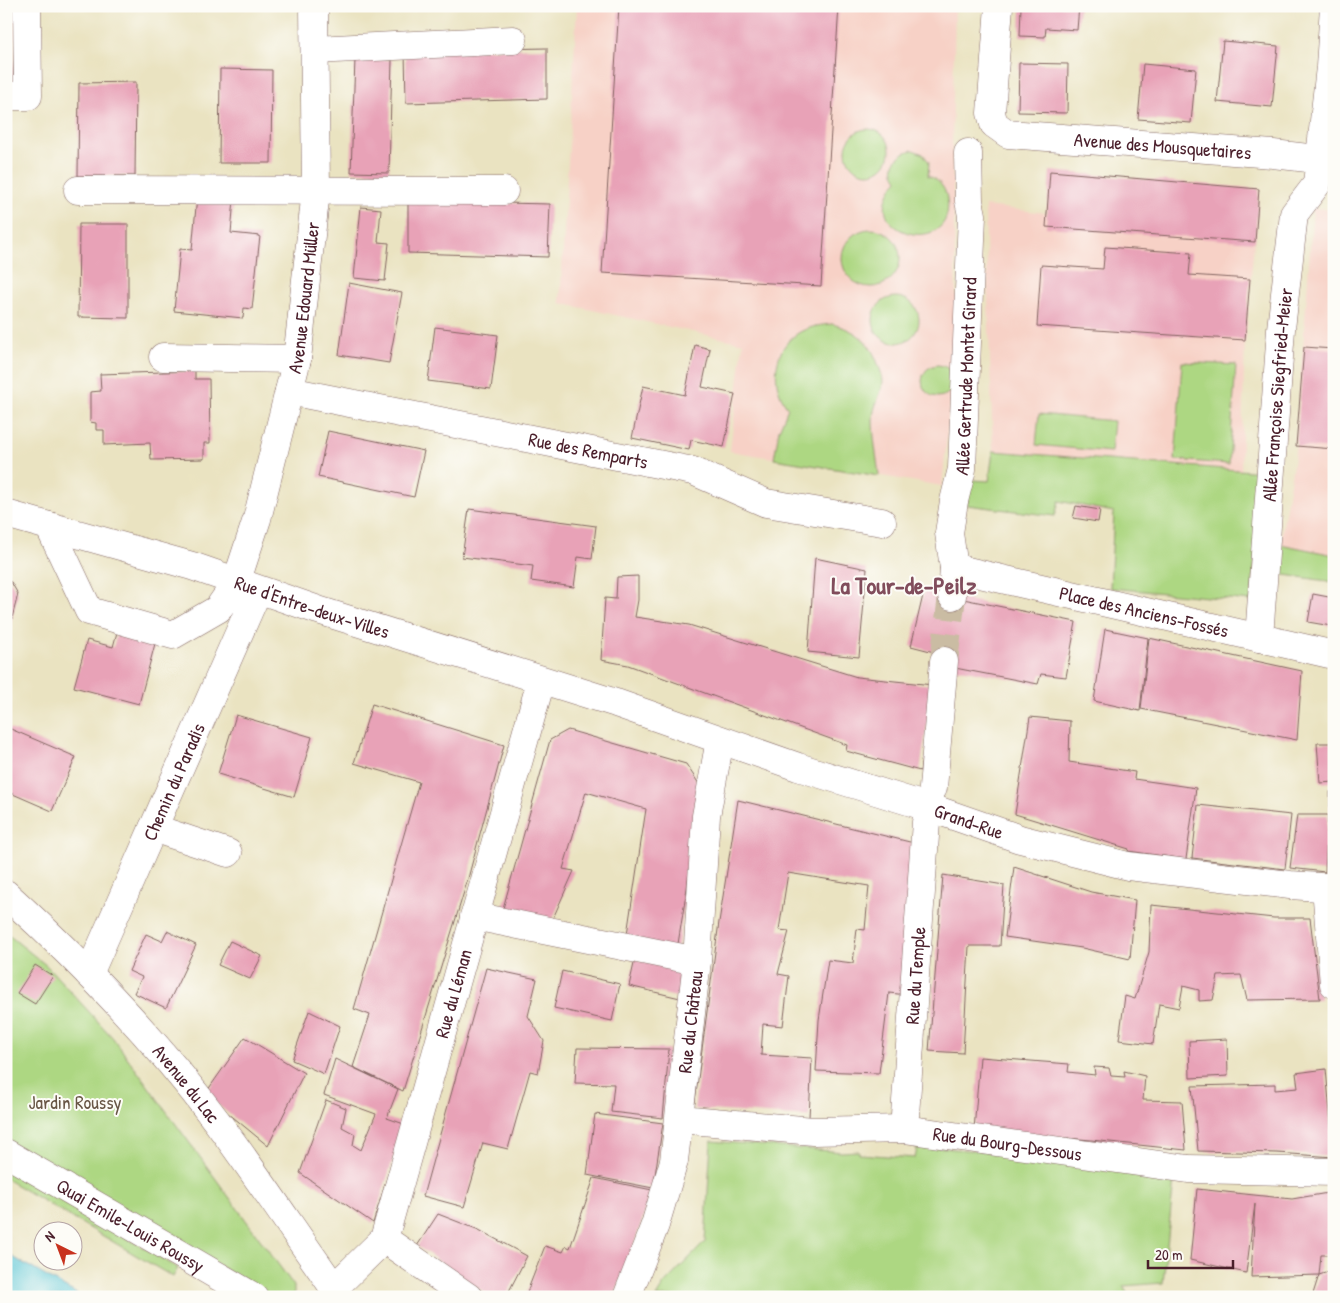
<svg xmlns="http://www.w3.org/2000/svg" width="1340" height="1303" font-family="'Patrick Hand',sans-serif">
	<rect width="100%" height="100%" fill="#fdfcf7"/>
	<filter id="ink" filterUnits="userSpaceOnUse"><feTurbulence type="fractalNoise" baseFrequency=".02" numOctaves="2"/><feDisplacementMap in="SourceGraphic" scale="10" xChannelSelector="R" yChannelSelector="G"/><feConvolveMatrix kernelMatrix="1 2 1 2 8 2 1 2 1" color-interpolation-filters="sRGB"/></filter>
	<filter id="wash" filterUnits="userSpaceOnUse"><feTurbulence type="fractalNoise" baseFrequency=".0096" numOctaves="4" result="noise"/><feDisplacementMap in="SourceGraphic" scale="20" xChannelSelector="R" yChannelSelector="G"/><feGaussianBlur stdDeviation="1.12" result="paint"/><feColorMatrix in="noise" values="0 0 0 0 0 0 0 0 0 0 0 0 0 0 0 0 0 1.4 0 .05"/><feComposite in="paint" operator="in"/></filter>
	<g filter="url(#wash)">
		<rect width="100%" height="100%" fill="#eae3c1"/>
		<g fill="#f7d1c6">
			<polygon points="577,6 955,6 952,150 957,335 942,486 730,451 743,343 560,303"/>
			<polygon points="1050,171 1259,189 1245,340 1241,471 993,451 985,206 1047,213"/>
			<polygon points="1313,208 1334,210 1334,555 1280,544 1296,446"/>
		</g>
		<g fill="#add782" stroke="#7c7b56">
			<circle cx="868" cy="151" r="22"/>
			<path d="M913 150 923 154 929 162 928 176C938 179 945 187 947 198 958 261 849 234 898 180 887 165 898 153 913 150Z"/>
			<circle cx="871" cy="258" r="29"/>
			<circle cx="896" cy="320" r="23"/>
			<path d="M832 324C856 330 870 341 878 364 880 370 883 376 883 382 881 396 873 406 873 419 873 438 877 458 879 476L774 459 779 430 788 408C769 384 773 345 802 331 812 326 822 325 832 324Z"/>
			<polygon points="1182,362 1236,365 1229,464 1175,460"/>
			<circle cx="938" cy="381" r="16"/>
			<polygon points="1039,414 1114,421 1111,452 1036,445"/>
			<polygon points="993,451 1263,472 1251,601 1110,588 1114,512 1059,501 1055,516 967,505 971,480 989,481"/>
			<polygon points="1280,544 1334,555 1334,582 1278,574"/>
			<polygon points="6,933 47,966 113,1038 294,1286 294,1297 273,1297 6,1141"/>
			<polygon points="711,1141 842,1152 859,1151 859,1154 915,1158 917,1149 931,1147 1027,1155 1174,1180 1163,1283 1123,1286 1129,1297 656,1297 664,1284 705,1242"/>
			<polygon points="6,1167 178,1268 173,1277 6,1179"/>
		</g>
		<polygon fill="#5bc6d5" stroke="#527280" points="6,1253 82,1297 6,1297"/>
		<g id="blocks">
			<g fill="#e8a2b7">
				<polygon points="6,6 15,6 13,83 6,84"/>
				<polygon points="619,6 839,6 821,286 602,273"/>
				<polygon points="1021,6 1079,6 1077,30 1046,28 1045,37 1020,36"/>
				<polygon points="1223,41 1278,46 1272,107 1217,102"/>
				<polygon points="547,48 547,99 406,103 405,51"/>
				<polygon points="355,59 392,60 389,173 351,172"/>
				<polygon points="1019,63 1068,64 1067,113 1018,112"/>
				<polygon points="1143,64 1196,69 1191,123 1138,119"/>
				<polygon points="220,69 272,70 271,163 219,163"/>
				<polygon points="136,82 135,176 78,176 79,83"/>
				<polygon points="1050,171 1259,189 1255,242 1046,227"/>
				<polygon points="197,196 234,199 231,233 260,236 252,309 244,308 243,318 174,311 180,249 192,250"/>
				<polygon points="408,201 550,204 548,257 408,253"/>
				<polygon points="361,207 381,209 378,242 389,243 385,281 354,278"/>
				<polygon points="79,224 128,224 128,318 78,317"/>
				<polygon points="1105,247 1191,253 1189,275 1250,279 1245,340 1037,326 1041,265 1103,269"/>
				<polygon points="349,283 402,293 389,363 339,355"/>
				<polygon points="435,327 498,335 491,389 428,381"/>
				<polygon points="695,345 710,349 702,387 735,394 724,447 691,440 689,450 632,438 643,386 685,395"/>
				<polygon points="1304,347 1334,349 1334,449 1296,446"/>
				<polygon points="195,371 195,379 209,379 210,443 204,443 204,459 151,460 150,443 104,445 104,430 96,430 96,423 90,422 90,392 101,391 100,374"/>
				<polygon points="328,431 424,451 414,497 318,477"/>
				<polygon points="1076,506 1100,510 1098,522 1073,518"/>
				<polygon points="469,509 596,526 592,559 578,557 574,587 531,581 533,566 462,557"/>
				<polygon points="815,558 867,569 859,657 808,652"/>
				<polygon points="638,576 638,600 635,617 689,625 857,677 933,685 920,771 846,751 847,745 628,665 601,660 605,598 616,599 617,577"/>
				<polygon points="6,581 11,582 18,594 8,634"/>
				<polygon points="924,591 1076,622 1066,677 1041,674 1038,684 955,668 938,653 911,646"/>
				<polygon points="1313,594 1334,598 1331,626 1308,622"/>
				<polygon points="123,610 161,621 139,704 74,687 87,640 113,647"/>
				<polygon points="1105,629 1148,638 1140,711 1094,701"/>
				<polygon points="1149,638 1302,671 1297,740 1141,709"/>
				<polygon points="1332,700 1334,700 1334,717 1331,716"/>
				<polygon points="372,704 504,745 467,882 403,1091 353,1067 370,1015 354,1009 419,782 354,763"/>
				<polygon points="236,715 312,737 294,797 218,774"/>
				<polygon points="1030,717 1070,721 1069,762 1135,772 1134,779 1196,788 1186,859 1128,851 1129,849 1015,814"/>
				<polygon points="6,727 76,757 52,811 6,791"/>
				<polygon points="568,730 686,764 699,784 687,888 677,950 626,941 646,809 586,792 563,869 574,871 550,925 502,912 550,740"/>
				<polygon points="1317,743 1334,743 1334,782 1320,783"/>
				<rect x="1330" y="792" width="4" height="79"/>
				<polygon points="738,800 918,844 907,995 889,993 879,1073 816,1071 819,1020 828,960 853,963 857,929 865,930 869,886 788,873 779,930 789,931 778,974 789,976 783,1026 763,1024 761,1055 812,1058 809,1117 694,1109 719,922"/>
				<polygon points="1198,805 1291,815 1285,869 1192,858"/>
				<polygon points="1297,815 1328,815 1325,872 1290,868"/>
				<polygon points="1014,867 1091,892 1135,900 1130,959 1082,948 1005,937"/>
				<polygon points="943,875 1004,885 1000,946 969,946 963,1053 929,1051"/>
				<polygon points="1151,905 1274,918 1310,918 1320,999 1247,1000 1241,975 1218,976 1213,1000 1199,1001 1199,990 1183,986 1179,1008 1159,1004 1153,1044 1119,1040 1125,996 1135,999 1149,952"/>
				<polygon points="167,931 196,945 166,1008 134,993 142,977 129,971 146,934 162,941"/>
				<polygon points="230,941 262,956 250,979 218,965"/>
				<polygon points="635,959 686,971 680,998 629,986"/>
				<polygon points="35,965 53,976 35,1004 17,993"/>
				<polygon points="486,968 537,979 528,1016 544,1041 538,1073 530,1071 508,1149 483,1143 464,1207 423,1196"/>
				<polygon points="562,971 620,984 612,1021 554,1008"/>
				<polygon points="309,1011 340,1026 324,1074 292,1060"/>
				<polygon points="245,1037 304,1073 268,1146 205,1094"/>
				<polygon points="1227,1039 1228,1076 1190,1078 1189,1041"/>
				<polygon points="577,1048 669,1049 663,1118 611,1112 614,1084 575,1083"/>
				<polygon points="980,1057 1069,1064 1068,1072 1095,1075 1094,1067 1109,1068 1111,1076 1125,1077 1124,1071 1145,1076 1143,1100 1182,1101 1186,1150 1091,1140 974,1130"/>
				<polygon points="335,1059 398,1089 387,1118 404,1124 373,1223 300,1173 326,1100 346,1108 342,1127 355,1134 353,1145 361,1150 376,1114 324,1095"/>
				<polygon points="1326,1069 1334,1157 1277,1153 1198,1151 1192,1086 1275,1084 1275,1090 1298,1088 1296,1073"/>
				<polygon points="595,1114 663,1123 653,1188 587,1175"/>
				<polygon points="594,1178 652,1190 625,1272 613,1297 525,1297 545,1246 563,1252 566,1246 570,1248"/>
				<polygon points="1197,1189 1292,1199 1334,1192 1334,1255 1321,1255 1319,1275 1251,1277 1255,1204 1246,1273 1190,1260"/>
				<polygon points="438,1214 479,1230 527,1256 506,1297 491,1297 417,1246"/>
				<polygon points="1334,1270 1334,1297 1312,1297 1319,1275"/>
			</g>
		</g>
	</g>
	<g filter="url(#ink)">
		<use href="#blocks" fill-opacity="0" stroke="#826460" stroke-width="1"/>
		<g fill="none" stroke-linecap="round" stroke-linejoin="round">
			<polyline stroke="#cabca3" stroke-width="28" stroke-dasharray="28 14" stroke-linecap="butt" points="944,661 952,596"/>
			<defs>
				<g id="minor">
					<path id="s1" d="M999 6 991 113 994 124 1008 134 1273 154 1334 161"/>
					<polyline points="315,50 513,40"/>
					<polyline points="6,96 28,96 27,6"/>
					<polyline points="78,190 504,191"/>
					<polyline points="163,357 297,359"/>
					<path id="s2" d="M289 391 693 471 766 503 882 522"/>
					<path id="s3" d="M49 526 89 611 173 635 218 609 236 583 257 519 297 359 316 191 314 6"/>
					<path id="s4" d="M954 568 1334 655"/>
					<path id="s5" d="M952 596 954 568 949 533 954 501 962 469 972 215 969 201 968 153"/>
					<path id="s6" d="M1259 638 1281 329 1294 214 1317 184 1330 67 1334 6"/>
					<polyline points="933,788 944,661"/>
					<polyline points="153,828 228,853"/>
					<polyline points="1326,887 1334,984"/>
					<path id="s7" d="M6 894C83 964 156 1040 218 1123 258 1177 295 1233 334 1288L333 1297"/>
					<polyline points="474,916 697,961"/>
					<path id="s8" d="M89 974 258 590"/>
					<path id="s9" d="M680 1119 813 1131 904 1129 1188 1169 1334 1172"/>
					<path id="s10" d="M904 1129 926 822"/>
					<path id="s11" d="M6 1153 254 1297"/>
					<polyline points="384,1239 468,1297"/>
					<path id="s12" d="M334 1288 384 1239 541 681"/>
					<path id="s13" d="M627 1297 655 1225 674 1161 697 961 706 816 720 740"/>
				</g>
				<g id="major">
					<path id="s14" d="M6 514 192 566 318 610 616 703 798 767 931 808 1020 839 1128 866 1290 885 1334 888"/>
				</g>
			</defs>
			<use href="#minor" stroke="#826460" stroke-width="29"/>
			<use href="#major" stroke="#826460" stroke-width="29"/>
			<use href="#minor" stroke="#fff" stroke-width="28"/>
			<use href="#major" stroke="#fff" stroke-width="28"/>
		</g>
	</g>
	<g text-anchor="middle" stroke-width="4" stroke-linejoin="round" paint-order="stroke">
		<g font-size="19" fill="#4a1f2b" stroke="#fdfcf7">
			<text dy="7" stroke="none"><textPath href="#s1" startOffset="291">Avenue des Mousquetaires</textPath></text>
			<text dy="7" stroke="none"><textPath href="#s3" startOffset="559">Avenue Edouard Müller</textPath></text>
			<text dy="7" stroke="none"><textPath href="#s5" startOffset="222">Allée Gertrude Montet Girard</textPath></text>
			<text dy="7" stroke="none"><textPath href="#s6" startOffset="244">Allée Françoise Siegfried-Meier</textPath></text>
			<text dy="7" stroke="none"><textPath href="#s2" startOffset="305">Rue des Remparts</textPath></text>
			<text dy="7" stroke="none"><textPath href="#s14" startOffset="320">Rue d'Entre-deux-Villes</textPath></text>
			<text dy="7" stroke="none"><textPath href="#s4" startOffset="195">Place des Anciens-Fossés</textPath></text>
			<text dy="7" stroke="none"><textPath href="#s8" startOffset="210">Chemin du Paradis</textPath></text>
			<text dy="7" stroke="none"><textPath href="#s14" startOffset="1011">Grand-Rue</textPath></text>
			<text dy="7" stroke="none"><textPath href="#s10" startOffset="154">Rue du Temple</textPath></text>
			<text dy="7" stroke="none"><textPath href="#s12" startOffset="325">Rue du Léman</textPath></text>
			<text dy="7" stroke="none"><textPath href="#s13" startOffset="284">Rue du Château</textPath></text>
			<text dy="7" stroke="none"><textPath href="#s7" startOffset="262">Avenue du Lac</textPath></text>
			<text dy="7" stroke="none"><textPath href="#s9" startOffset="329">Rue du Bourg-Dessous</textPath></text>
			<text dy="7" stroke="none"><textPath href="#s11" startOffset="144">Quai Emile-Louis Roussy</textPath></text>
		</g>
		<g font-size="19" fill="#685645" stroke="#fdfcf7">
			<text x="75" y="1109">Jardin Roussy</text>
		</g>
		<g font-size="24" font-weight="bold" fill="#814d5c" stroke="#fdfcf7">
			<text x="904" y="594">La Tour-de-Peilz</text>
		</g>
	</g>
	<rect width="1340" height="1303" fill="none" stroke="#fdfcf7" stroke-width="25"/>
	<g transform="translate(58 1246) rotate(318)"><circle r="24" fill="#fdfcf7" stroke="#b5a4a5"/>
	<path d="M0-4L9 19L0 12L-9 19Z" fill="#c8321e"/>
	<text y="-8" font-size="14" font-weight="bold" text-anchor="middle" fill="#4a1f2b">N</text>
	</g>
	<path d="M1148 1260v8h85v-8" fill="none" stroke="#4a1f2b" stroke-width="2.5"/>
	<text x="1155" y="1260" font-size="15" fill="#4a1f2b" stroke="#fdfcf7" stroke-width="4" paint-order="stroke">20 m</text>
</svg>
